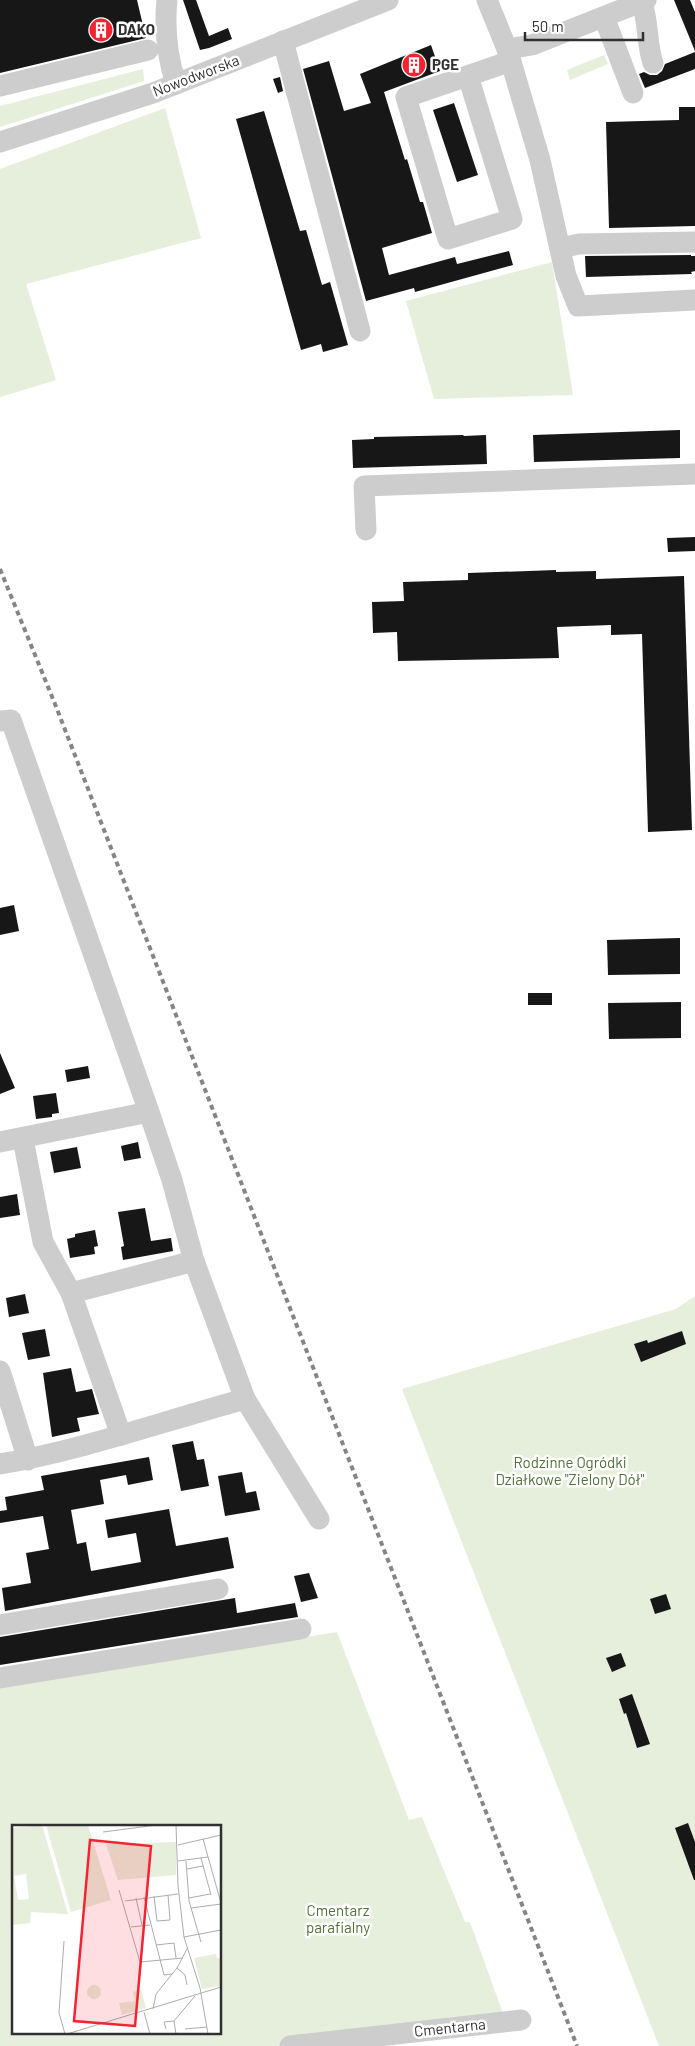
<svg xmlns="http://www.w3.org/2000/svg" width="695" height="2046" font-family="Barlow,sans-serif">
	<rect width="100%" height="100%" fill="#fff"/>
	<g fill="#e6eedc" fill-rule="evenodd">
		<polygon points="604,55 608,64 570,80 567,70"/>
		<polygon points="143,69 144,81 0,127 0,106"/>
		<polygon points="165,108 201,238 26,284 56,380 0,397 0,169"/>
		<polygon points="552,262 573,395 434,399 406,301"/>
		<polygon points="695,1296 695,2046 659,2046 402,1389 676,1309"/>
		<path d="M337 1632 409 1820 422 1817 465 1922H470L505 2019 275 2046H0V1686ZM14 1826H220V2032H14Z"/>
	</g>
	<g fill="#171717">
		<polygon points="0,0 137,0 146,38 0,73"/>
		<polygon points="183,0 196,0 209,36 228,28 232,39 209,48 200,50"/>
		<polygon points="674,0 690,0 695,12 695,51"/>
		<polygon points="431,45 440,71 384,92 405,160 407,159 420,202 423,202 432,233 382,248 389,275 448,259 455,257 457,264 509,251 513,265 415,292 414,288 366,301 303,69 329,61 344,111 371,103 360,74"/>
		<polygon points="695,52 695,69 645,88 639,74 644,72 650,75 657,75 662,71 665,64"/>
		<polygon points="280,77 283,91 278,93 273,79"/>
		<polygon points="454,103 478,175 457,182 433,110"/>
		<polygon points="679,107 695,107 695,226 609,228 606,122 679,120"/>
		<polygon points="264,111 300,231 306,230 322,285 330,282 348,345 323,352 321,344 301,350 236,119"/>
		<polygon points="691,255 691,256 695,256 695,271 691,272 692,274 586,277 585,256"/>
		<polygon points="680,430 680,458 534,462 533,435"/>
		<polygon points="463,435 464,436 486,435 487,464 353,468 352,440 374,439 374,437"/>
		<polygon points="695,537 695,551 668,552 667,538"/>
		<polygon points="556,570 556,572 596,571 596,579 684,576 692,830 648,832 642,634 611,635 611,625 557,627 559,658 398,661 397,632 373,633 372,602 404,601 403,582 468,580 468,573"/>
		<polygon points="14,905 19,931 0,935 0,908"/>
		<polygon points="680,938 680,974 608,975 607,940"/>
		<rect x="528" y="993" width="24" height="12"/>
		<polygon points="681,1002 681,1038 609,1039 608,1003"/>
		<polygon points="0,1053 15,1088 0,1094"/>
		<polygon points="88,1066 90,1078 67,1082 65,1070"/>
		<polygon points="56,1093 59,1113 52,1114 52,1117 36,1119 33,1096"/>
		<polygon points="138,1142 141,1158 124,1161 121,1146"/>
		<polygon points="77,1147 81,1168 54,1173 50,1152"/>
		<polygon points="17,1194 20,1215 0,1218 0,1197"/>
		<polygon points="145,1208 151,1241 171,1238 173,1251 123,1260 121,1247 124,1246 118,1212"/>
		<polygon points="95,1230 98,1246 94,1247 95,1254 70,1258 67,1239 75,1237 75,1234"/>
		<polygon points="25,1294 29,1313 9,1317 6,1298"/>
		<polygon points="45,1329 50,1356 28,1360 22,1333"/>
		<polygon points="682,1331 686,1344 641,1362 634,1344 647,1340 648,1343"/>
		<polygon points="71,1368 76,1392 92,1389 99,1414 77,1418 80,1431 52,1437 43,1373"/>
		<polygon points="193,1441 197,1460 204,1459 209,1486 181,1491 172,1445"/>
		<polygon points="149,1457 153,1480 128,1485 126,1475 100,1480 104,1504 71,1510 77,1544 86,1542 91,1571 141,1562 136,1533 108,1538 105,1520 169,1509 176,1546 228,1537 234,1568 5,1611 2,1588 31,1583 26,1553 49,1549 43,1516 0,1523 0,1511 7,1510 5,1497 44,1490 41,1476"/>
		<polygon points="242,1472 246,1493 256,1491 260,1510 225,1516 218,1476"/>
		<polygon points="309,1573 318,1598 301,1602 294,1576"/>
		<polygon points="666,1594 671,1609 655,1614 650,1599"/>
		<polygon points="235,1598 237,1613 295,1603 298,1617 0,1665 0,1637"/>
		<polygon points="621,1653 626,1666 612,1672 606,1658"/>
		<polygon points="632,1694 650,1744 637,1748 626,1713 624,1714 619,1699"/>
		<polygon points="688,1823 695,1842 695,1880 694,1880 675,1828"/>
	</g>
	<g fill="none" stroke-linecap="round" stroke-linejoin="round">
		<g stroke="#cdcdcd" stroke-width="21">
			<path d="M167 0C164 29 167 56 176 84"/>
			<polyline points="487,0 507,49 514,72 540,160 566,276 578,306 695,300"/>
			<path d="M641 0C649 20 646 43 653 63"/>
			<polyline points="604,17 633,93"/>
			<polyline points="283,41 360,331"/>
			<polyline points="507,49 532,45 646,0"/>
			<polyline points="468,76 512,219 448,239 406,97 511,61"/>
			<polyline points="0,86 148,50"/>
			<polyline points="0,142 153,93 388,0"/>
			<polyline points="560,248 579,244 695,242"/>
			<polyline points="366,530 364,486 695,474"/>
			<polyline points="0,721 11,720 149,1112 172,1180 194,1261 245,1399 319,1519"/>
			<polyline points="23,1139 43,1242 71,1293 121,1435"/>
			<polyline points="0,1142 149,1112"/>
			<polyline points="71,1293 194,1261"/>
			<polyline points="0,1371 28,1460"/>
			<path d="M0 1464C83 1450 164 1421 245 1399"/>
			<polyline points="0,1625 218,1589"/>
			<polyline points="0,1678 301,1629"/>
			<polyline points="290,2046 521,2020"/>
		</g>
		<polyline stroke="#858585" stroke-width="4" stroke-dasharray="5 4" stroke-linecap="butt" points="0,569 55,704 577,2046"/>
	</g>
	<defs>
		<symbol id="building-disc" viewBox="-11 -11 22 22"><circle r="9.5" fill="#f52332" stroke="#fff"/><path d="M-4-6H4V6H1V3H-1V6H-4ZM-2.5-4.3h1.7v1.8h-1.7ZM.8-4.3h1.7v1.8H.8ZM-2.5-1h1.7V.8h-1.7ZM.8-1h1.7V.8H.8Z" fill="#fff"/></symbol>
	</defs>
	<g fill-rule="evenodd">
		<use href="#building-disc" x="87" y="16" width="28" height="28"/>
		<use href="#building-disc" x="400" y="51" width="28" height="28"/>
	</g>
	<g text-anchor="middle" stroke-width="5" stroke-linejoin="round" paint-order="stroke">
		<g font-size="15" font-weight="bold" fill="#303030" stroke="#fff" text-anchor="start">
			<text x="118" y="35">DAKO</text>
			<text x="432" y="70">PGE</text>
		</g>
		<g font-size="15" fill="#303030" stroke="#fff">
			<text transform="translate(196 76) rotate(-21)" y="5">Nowodworska</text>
			<text transform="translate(450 2028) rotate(-6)" y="5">Cmentarna</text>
		</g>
		<g font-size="15" fill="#527038" stroke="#fff">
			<text x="570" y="1468">Rodzinne Ogródki<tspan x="570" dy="17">Działkowe "Zielony Dół"</tspan></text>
			<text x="338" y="1916">Cmentarz<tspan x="338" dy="17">parafialny</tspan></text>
		</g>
	</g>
	<g transform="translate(12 1825)">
		<rect width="209" height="209" fill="#fff"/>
		<path d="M30 0 56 89 19 87 18 98 0 100V3ZM14 49 17 74 6 75 2 51ZM34 0H76L99 75 59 87ZM164 17V50L106 55 94 19ZM204 129 205 133H209L208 161 190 164 182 133ZM75 167a7 7 0 1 1 14 0a7 7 0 1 1-14 0ZM129 165 134 183 110 190 107 178 123 176 121 167Z" fill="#e6eedc" fill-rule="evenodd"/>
		<path fill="none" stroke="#acacac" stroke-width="1" d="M164 0 166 61 172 112 188 163 196 209M91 7 145 0M191 14 209 78M166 20 209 10M189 33 199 70M166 36 196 32M174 36 177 76 189 117M175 44 191 41M107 65 128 137 171 133M142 71 145 96 158 95 156 70M132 72 152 150 160 149M124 73 130 100M177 73 198 69M113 76 166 69M179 83 209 79M119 102 138 100M172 112 209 105M52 116 47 188 53 209M144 120 162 118 164 133M165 143 173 150 175 160M141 184 144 169 165 143 176 122M132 187 138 209M154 204 152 197 162 196M173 204 195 202M55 209 209 162M164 209 162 196 183 171"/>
		<path fill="#f52332" fill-opacity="0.15" stroke="#f52332" stroke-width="2.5" d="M78 15 139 21 123 201 62 196Z"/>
		<rect width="209" height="209" fill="none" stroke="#303030" stroke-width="2.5"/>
	</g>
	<path d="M525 32v8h118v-8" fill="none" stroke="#303030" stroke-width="2.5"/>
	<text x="532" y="32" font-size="15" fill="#303030" stroke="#ffffff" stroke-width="4" paint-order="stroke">50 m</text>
</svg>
